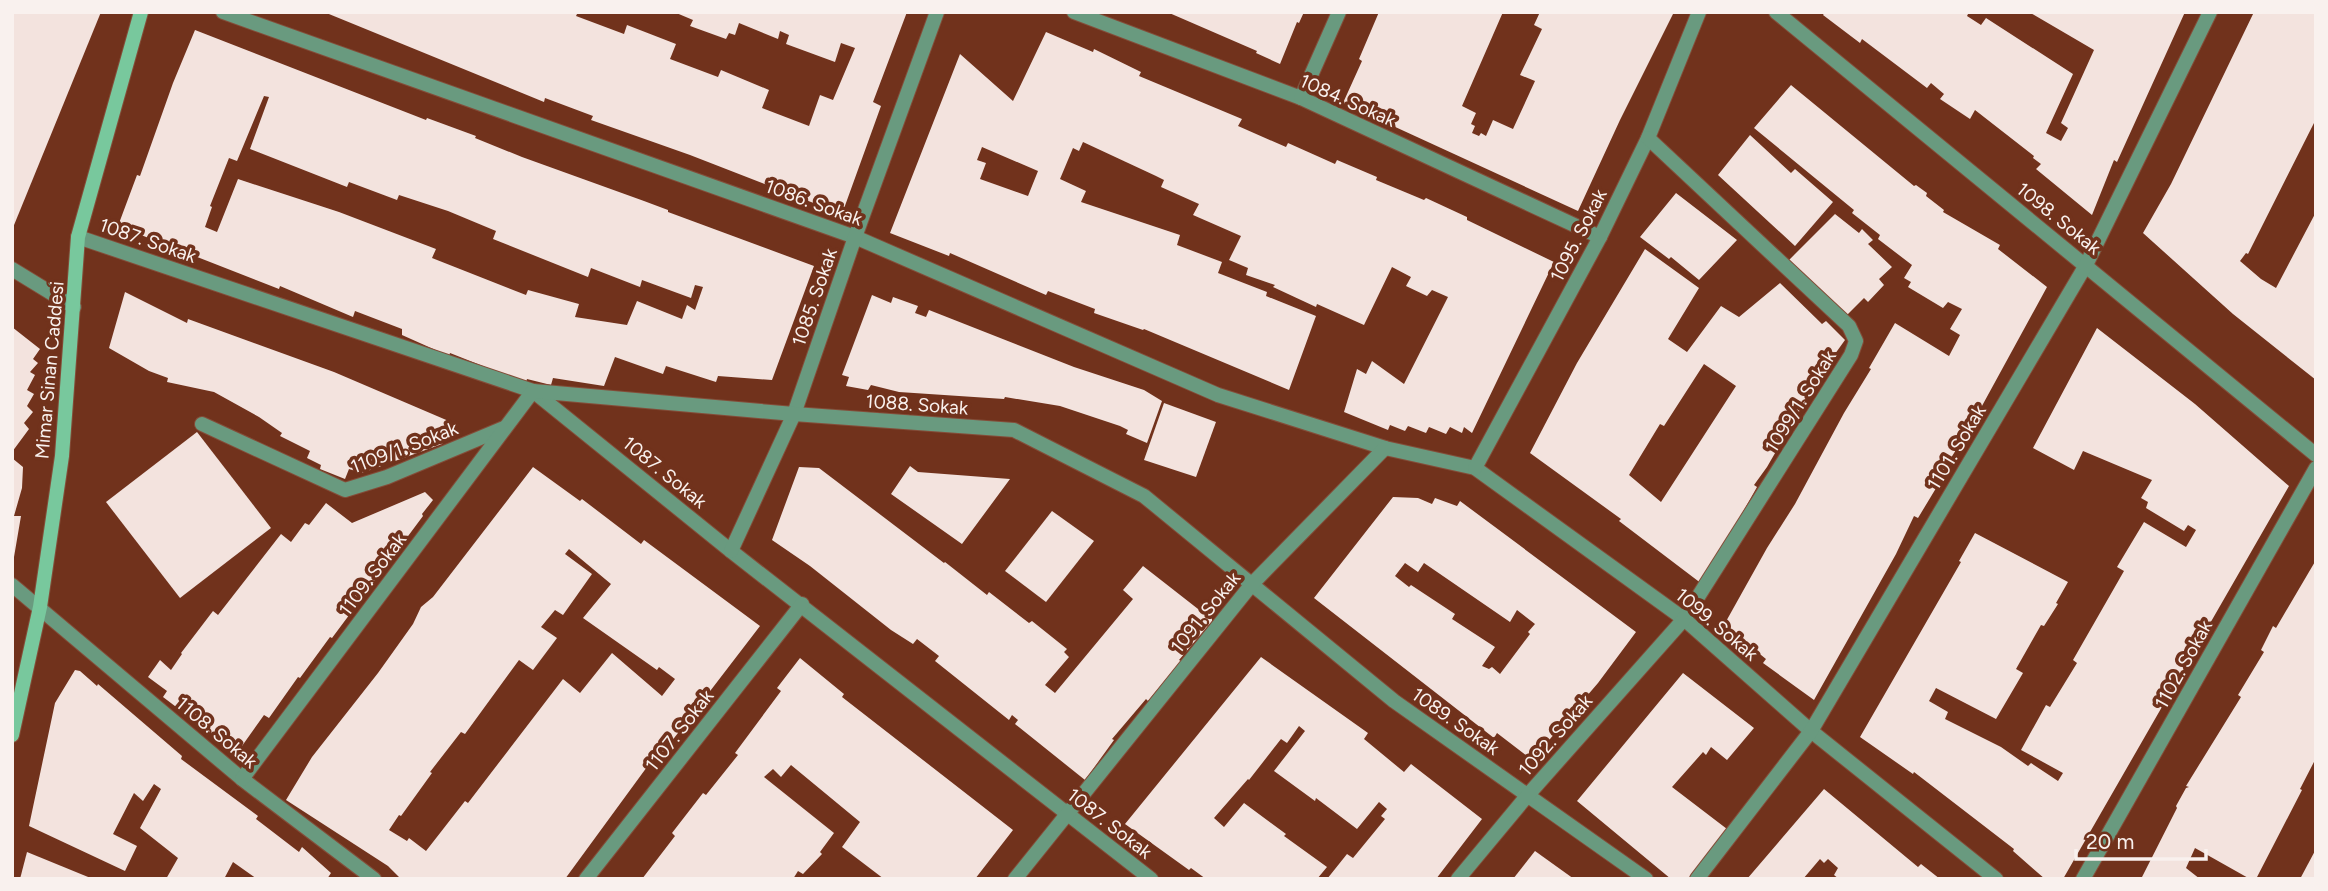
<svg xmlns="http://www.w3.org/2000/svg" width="2328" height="891" font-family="Figtree,sans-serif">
	<rect width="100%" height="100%" fill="#71321c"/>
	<g fill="#f3e3de" fill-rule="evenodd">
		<polygon points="12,12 101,12 12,230"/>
		<polygon points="324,12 578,12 576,16 624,34 627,25 676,44 670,59 718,77 721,70 769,90 762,108 809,126 820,95 833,100 855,48 841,43 835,62 786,44 789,35 780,31 778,39 739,23 735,35 729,33 726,39 690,26 693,20 674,12 907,12 873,102 881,106 842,214 690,155 591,120 593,116 545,98 544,102"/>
		<polygon points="1167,12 1304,12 1299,23 1297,22 1280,64 1256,53 1257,51"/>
		<polygon points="1379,12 1503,12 1462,106 1476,113 1471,124 1475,126 1472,133 1479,136 1481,133 1486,136 1493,120 1513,129 1535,81 1520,75 1542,29 1534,25 1540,12 1674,12 1620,120 1578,211 1343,103 1362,61 1359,59"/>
		<polygon points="1825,12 1969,12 1967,16 1981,25 1986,18 2073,74 2046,133 2061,141 2068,128 2061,123 2094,50 2029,12 2185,12 2117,162 2114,160 2092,215 2036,169 2041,164 2033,158 2034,156 1975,110 1970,119 1940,99 1944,94 1931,83 1927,88 1862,39 1860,43 1823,15"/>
		<polygon points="2254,12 2316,12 2316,119 2248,254 2246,253 2240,261 2261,279 2276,288 2316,212 2316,380 2233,314 2143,233 2171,184"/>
		<path d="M195 30 426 120 427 118 476 136 475 138 522 157 644 201 668 210V212L814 266 772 380 718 376 716 382 666 366 663 374 615 357 604 386 553 378 551 385 527 379 526 382 497 375 498 372 450 353 449 356 402 335V329L355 311 353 317 280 286 279 289 118 226 137 175 140 176 173 83ZM264 96 269 97 250 149 347 187 349 182 397 200 399 195 448 211 496 231 493 239 588 277 591 268 640 287 642 280 691 298 695 285 703 287 695 310 687 305 682 319 637 301 627 325 575 317 579 304 528 290 526 295 432 258 436 249 339 212 238 179 217 232 205 227 212 207 210 206 229 158 237 161Z"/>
		<path d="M1046 32 1093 52 1094 49 1141 72 1139 76 1242 119 1238 126 1286 147 1288 143 1335 164 1337 160 1377 177 1376 180 1424 200 1426 198 1467 217V220L1554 262 1472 433 1464 427 1462 433 1450 427 1446 434 1429 427 1426 433 1408 426 1405 431 1390 425 1388 430 1344 412 1357 369 1366 374 1372 361 1404 384 1448 297 1432 290 1427 296 1406 286 1411 277 1392 267 1364 325 1317 304 1316 307 1273 287 1275 285 1246 275 1248 268 1229 260 1241 236 1193 215 1199 204 1161 187 1164 180 1156 176 1083 142 1079 151 1073 148 1060 179 1086 191 1081 202 1180 235 1177 245 1222 262 1218 273 1267 292 1266 296 1316 316 1289 390 1144 329 1143 330 1094 313 1095 309 1048 291 1046 295 950 253 949 256 890 233 960 54 1013 101ZM982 147 1038 171 1028 196 980 179 986 163 977 160Z"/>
		<polygon points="1791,85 1914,186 1916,185 1927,193 1926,196 1944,210 1943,212 2000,245 1998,249 2047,287 1971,426 1944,469 1947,470 1918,518 1914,516 1896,554 1814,700 1763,663 1766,659 1724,625 1767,548 1795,504 1844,413 1871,369 1869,368 1895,323 1949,356 1960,335 1950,329 1962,309 1948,302 1943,308 1908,287 1911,282 1904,278 1912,265 1878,239 1880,235 1852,213 1854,210 1754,128"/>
		<polygon points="1750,135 1791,173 1795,169 1833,202 1795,246 1718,175"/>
		<polygon points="1676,193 1737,240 1699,280 1671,257 1669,259 1640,237"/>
		<polygon points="1835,214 1859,233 1862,229 1873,240 1868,244 1892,267 1879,279 1884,285 1868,302 1864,298 1846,316 1788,261"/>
		<path d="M1645 249 1699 288 1668 339 1687 352 1721 306 1739 317 1780 283 1822 324 1826 321 1845 340 1822 372 1767 467 1754 485 1757 487 1702 584 1619 521 1621 519 1530 453 1577 363ZM1704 364 1736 386 1661 502 1629 475 1660 424 1664 426Z"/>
		<polygon points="125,292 187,323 188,319 334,372 451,422 442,444 362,473 349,469 345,479 320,469 321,465 307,458 310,451 280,436 282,433 259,417 214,392 167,382 168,378 149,371 109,348"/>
		<polygon points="872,295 891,303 893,297 918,306 915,313 926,317 929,310 1074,367 1144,390 1162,401 1147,443 1126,434 1128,430 1120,426 1060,406 1005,397 1004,399 899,392 871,385 868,390 846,386 849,377 842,375"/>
		<polygon points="12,327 40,349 33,359 38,363 30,372 35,375 27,390 34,394 27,406 33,412 24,423 29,429 12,452"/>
		<polygon points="2097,328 2195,404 2289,486 2063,879 2045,879 2013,851 2014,849 1914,772 1913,774 1860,737 1961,562 1959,561 1975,533 2068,582 2056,603 2058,604 2044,626 2041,625 2016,669 2023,673 1996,719 1936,688 1929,701 1948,712 1945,719 2001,747 2028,766 2031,763 2058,781 2063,773 2021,750 2046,705 2050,707 2077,663 2073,660 2124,571 2117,567 2144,522 2186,547 2196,530 2188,525 2184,531 2146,508 2148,502 2141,498 2152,480 2083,451 2074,470 2033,448"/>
		<polygon points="1164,403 1216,422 1196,477 1144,460"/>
		<polygon points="197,432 271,528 180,598 106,502"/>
		<polygon points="12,458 23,467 22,488 14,516 21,516 14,557"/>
		<polygon points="910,466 918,472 1010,479 962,544 891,494"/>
		<path d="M533 467 580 501 582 499 641 544 644 540 760 626 658 759 655 756 565 879H401L388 866 286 800 312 757 378 673 413 624 421 607 433 597ZM569 549 611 584 583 618 657 670 659 667 675 679 662 696 612 653 580 693 563 679 468 803 465 801 426 851 409 838 407 841 389 830 399 815 401 816 432 773 430 772 461 732 465 734 519 660 533 670 557 638 541 627 555 610 563 615 592 574 565 554Z"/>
		<polygon points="799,467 819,468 944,563 945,562 987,595 989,592 1029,623 1032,621 1067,649 1064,652 1069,657 1045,685 1055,693 1133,599 1123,590 1143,566 1207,616 1212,618 1212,621 1179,660 1181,661 1148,701 1146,699 1112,739 1114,740 1085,780 1015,724 1018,720 1012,715 1009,720 935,661 939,656 917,639 913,644 891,630 810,566 772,540"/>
		<polygon points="425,492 433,500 422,514 423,516 332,638 330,637 300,678 298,677 269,718 264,715 237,753 163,697 167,691 148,677 160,660 171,670 182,654 181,653 213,611 218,615 281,534 291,542 305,523 309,525 326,503 352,523"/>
		<path d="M1393 497 1418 498 1432 504 1435 498 1457 506 1460 501 1636 632 1598 683 1532 760 1497 733 1494 738 1314 598ZM1405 563 1418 572 1424 563 1510 622 1517 610 1535 624 1528 632 1530 634 1500 674 1492 667 1489 669 1482 666 1495 647 1452 619 1455 614 1411 585 1409 587 1395 576Z"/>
		<polygon points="1052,511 1094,541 1046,602 1005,571"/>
		<polygon points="2316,560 2316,758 2300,789 2302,790 2256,879 2250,879 2195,848 2186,868 2200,879 2141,879 2177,808 2176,806 2186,788 2189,787 2186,786 2241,697 2238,695 2264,652 2261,650 2273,626 2276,628"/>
		<polygon points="1261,657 1368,733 1364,739 1404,772 1411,764 1482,819 1436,879 1327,879 1347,854 1353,858 1385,819 1381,816 1387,809 1379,802 1357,829 1316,798 1315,801 1274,771 1305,731 1299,726 1287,743 1281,739 1249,780 1248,779 1214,818 1224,827 1244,803 1286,834 1284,836 1327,867 1317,879 1206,879 1191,868 1189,870 1125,824"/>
		<polygon points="800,658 844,694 842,697 1013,830 975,879 884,879 842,847 860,822 791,765 781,777 773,769 764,777 834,833 820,852 822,854 803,874 798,871 793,879 642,879 675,836 672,833 703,793 706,795 738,755 735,753 781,691 777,688"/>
		<polygon points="75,670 80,671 97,686 98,684 182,756 181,759 258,816 256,819 299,852 302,847 331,873 327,879 257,879 233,862 224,879 166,879 178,858 140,828 161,789 154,784 143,801 134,793 113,834 137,846 125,871 29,826 55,703"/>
		<polygon points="1683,673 1754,728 1727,760 1711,747 1706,755 1703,752 1672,787 1727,829 1688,879 1671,879 1577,801"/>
		<polygon points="1824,789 1918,867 1921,864 1940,879 1839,879 1834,875 1838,868 1828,859 1824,863 1820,859 1803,879 1747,879"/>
		<polygon points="2316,849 2316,879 2300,879"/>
		<polygon points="1535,851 1574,879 1513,879"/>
		<polygon points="27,852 93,879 20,879"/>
	</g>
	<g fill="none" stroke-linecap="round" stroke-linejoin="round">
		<defs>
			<g id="street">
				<polyline points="223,12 855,237 1218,395 1385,448 1475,468 1684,619 1811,731 1996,879"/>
				<polyline points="1074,12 1301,98 1600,237"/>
				<polyline points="1776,12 2316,455"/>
				<polyline points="1301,98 1339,12"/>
				<polyline points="78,237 533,391 731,551 1151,879"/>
				<polyline points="12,269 74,307"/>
				<polyline points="202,424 345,490 387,477 504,428"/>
				<polyline points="1475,468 1600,237 1648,138 1699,12"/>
				<polyline points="731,551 794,414 855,237 937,12"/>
				<polyline points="12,585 242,779 374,879"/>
				<polyline points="242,779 533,391 794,414 1014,430 1144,496 1394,701 1646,879"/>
				<polyline points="586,879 802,604"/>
				<polyline points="1015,879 1252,584 1385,448"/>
				<polyline points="1458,879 1527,796 1684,619 1851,355 1856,341 1849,326 1648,138"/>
				<polyline points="1697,879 1811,731 2086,265 2210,12"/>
				<polyline points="2083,879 2316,468"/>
			</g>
			<polyline id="secondary" points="12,735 40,607 62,456 78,237 141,12"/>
		</defs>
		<use href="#street" stroke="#844d39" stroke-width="16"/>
		<use href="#secondary" stroke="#844d39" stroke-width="16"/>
		<use href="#street" stroke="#699a7f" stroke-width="14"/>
		<use href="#secondary" stroke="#78c89d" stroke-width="14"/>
	</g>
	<g text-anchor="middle" stroke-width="7" stroke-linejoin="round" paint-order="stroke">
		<g font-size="19" fill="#f9f1ee" stroke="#71321c">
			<text transform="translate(1348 100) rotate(24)" y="7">1084. Sokak</text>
			<text transform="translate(814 202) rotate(20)" y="7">1086. Sokak</text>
			<text transform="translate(2059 218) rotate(39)" y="7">1098. Sokak</text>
			<text transform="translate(1578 235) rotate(-63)" y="7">1095. Sokak</text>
			<text transform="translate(148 240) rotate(19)" y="7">1087. Sokak</text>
			<text transform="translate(814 297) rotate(-71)" y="7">1085. Sokak</text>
			<text transform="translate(49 370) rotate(-85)" y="7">Mimar Sinan Caddesi</text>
			<text transform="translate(1800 401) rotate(-58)" y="7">1099/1. Sokak</text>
			<text transform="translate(917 404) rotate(4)" y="7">1088. Sokak</text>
			<text transform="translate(404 447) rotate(-21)" y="7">1109/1. Sokak</text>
			<text transform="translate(1956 447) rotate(-59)" y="7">1101. Sokak</text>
			<text transform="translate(665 472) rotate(39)" y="7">1087. Sokak</text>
			<text transform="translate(372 574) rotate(-53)" y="7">1109. Sokak</text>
			<text transform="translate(1205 612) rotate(-51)" y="7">1091. Sokak</text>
			<text transform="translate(1717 624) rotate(40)" y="7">1099. Sokak</text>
			<text transform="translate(2183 664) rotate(-61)" y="7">1102. Sokak</text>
			<text transform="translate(1456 721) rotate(35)" y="7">1089. Sokak</text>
			<text transform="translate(679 730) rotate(-52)" y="7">1107. Sokak</text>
			<text transform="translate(217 732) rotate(40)" y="7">1108. Sokak</text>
			<text transform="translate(1555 735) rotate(-49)" y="7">1092. Sokak</text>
			<text transform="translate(1110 823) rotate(38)" y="7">1087. Sokak</text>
		</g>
	</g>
	<rect width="2328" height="891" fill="none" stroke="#f9f1ee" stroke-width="28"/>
	<path d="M2076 849v10h130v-10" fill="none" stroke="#f9f1ee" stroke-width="3.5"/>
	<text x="2086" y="849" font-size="21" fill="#f9f1ee" stroke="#71321c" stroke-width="5" paint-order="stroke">20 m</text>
</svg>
